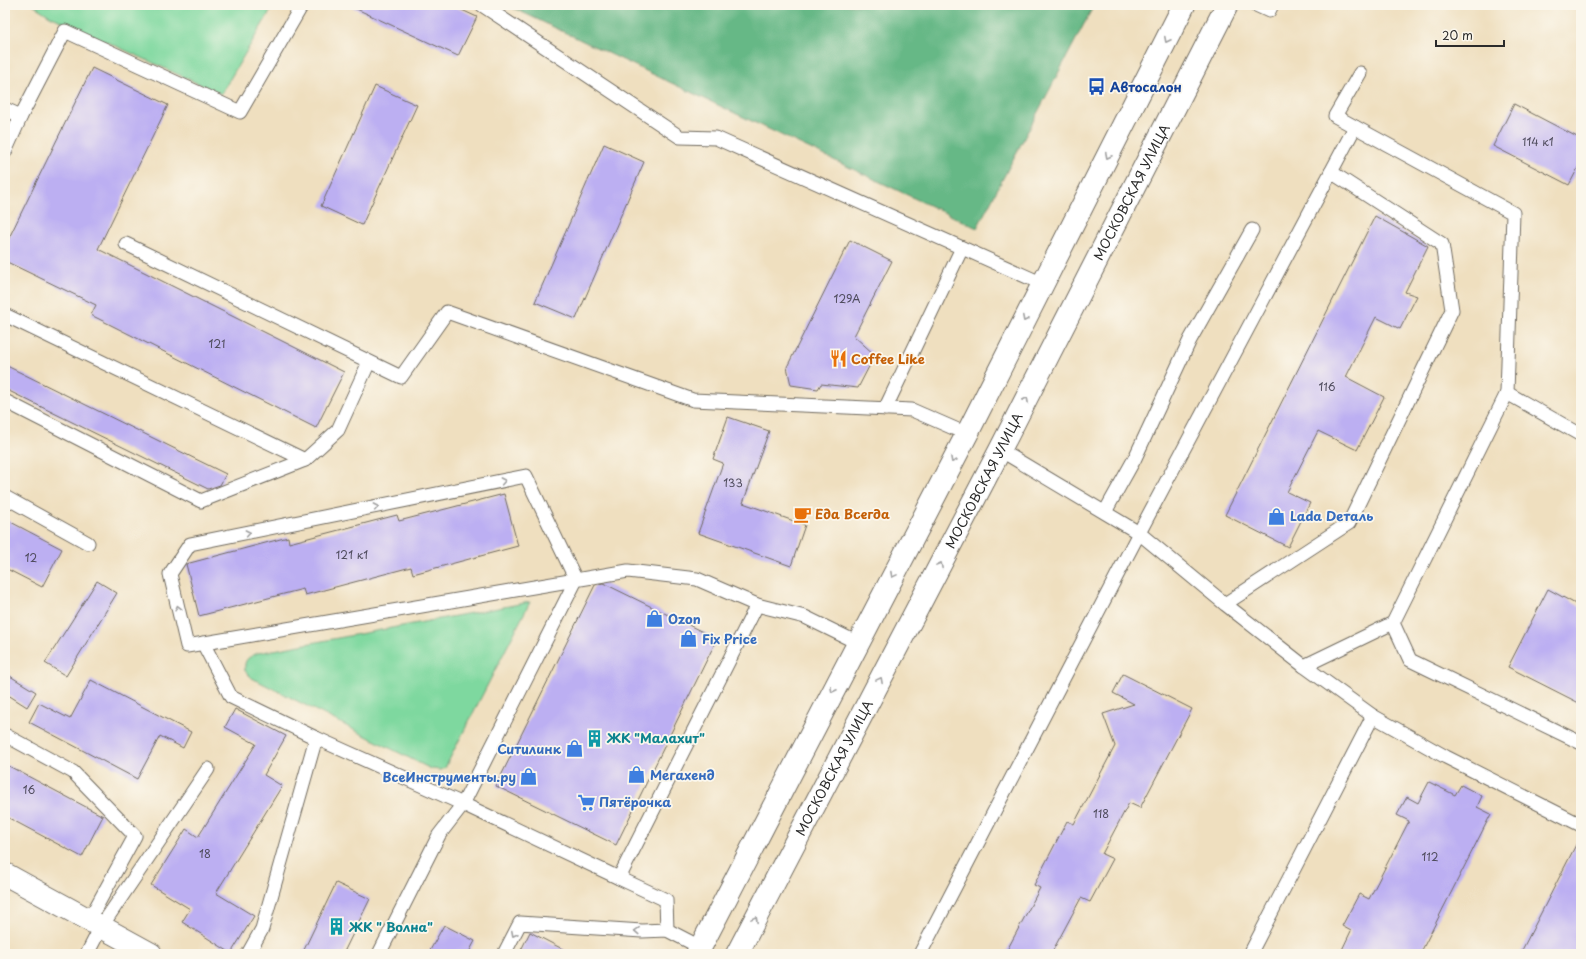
<svg xmlns="http://www.w3.org/2000/svg" width="1586" height="959" font-family="'Playpen Sans',sans-serif">
	<rect width="100%" height="100%" fill="#fbf7ec"/>
	<filter id="ink" filterUnits="userSpaceOnUse"><feTurbulence type="fractalNoise" baseFrequency=".025" numOctaves="2"/><feDisplacementMap in="SourceGraphic" scale="8" xChannelSelector="R" yChannelSelector="G"/><feConvolveMatrix kernelMatrix="1 2 1 2 8 2 1 2 1" color-interpolation-filters="sRGB"/></filter>
	<filter id="wash" filterUnits="userSpaceOnUse"><feTurbulence type="fractalNoise" baseFrequency=".012" numOctaves="4" result="noise"/><feDisplacementMap in="SourceGraphic" scale="16" xChannelSelector="R" yChannelSelector="G"/><feGaussianBlur stdDeviation="0.9" result="paint"/><feColorMatrix in="noise" values="0 0 0 0 0 0 0 0 0 0 0 0 0 0 0 0 0 1.4 0 .05"/><feComposite in="paint" operator="in"/></filter>
	<g filter="url(#wash)">
		<rect width="100%" height="100%" fill="#efdfbf"/>
		<g fill="#7ed89f" stroke="#548265">
			<polygon points="33,5 274,5 221,94 50,16"/>
			<path d="M530 602 445 768 441 770 431 769 252 678 245 671C244 659 247 658 258 653Z"/>
		</g>
		<polygon fill="#66b886" stroke="#487258" points="507,5 1094,5 977,228"/>
		<g id="blocks">
			<g fill="#bcaff2">
				<polygon points="348,5 451,5 477,17 458,56"/>
				<polygon points="92,68 168,105 98,249 344,372 316,428 91,315 96,305 5,261 5,246"/>
				<polygon points="375,86 417,105 362,225 321,206"/>
				<polygon points="1514,104 1581,139 1581,162 1569,185 1493,146"/>
				<polygon points="604,144 644,162 576,319 535,302"/>
				<polygon points="1375,216 1428,246 1405,292 1417,296 1400,329 1376,317 1346,377 1384,397 1357,450 1318,431 1287,492 1310,503 1288,547 1225,515"/>
				<polygon points="850,240 892,261 854,336 875,355 858,388 821,384 818,389 791,385 787,367"/>
				<polygon points="5,365 226,474 220,485 208,489 5,389"/>
				<polygon points="728,417 769,431 743,503 805,525 791,566 698,533 723,463 713,459"/>
				<polygon points="504,494 518,546 413,574 411,567 305,595 303,589 199,616 186,564 288,537 289,543 397,515 399,521"/>
				<polygon points="5,519 62,549 42,587 5,568"/>
				<polygon points="97,581 117,593 66,676 45,663"/>
				<polygon points="603,583 717,639 616,845 496,786 595,585"/>
				<polygon points="1548,589 1581,607 1581,704 1508,667"/>
				<polygon points="5,673 36,692 27,707 5,693"/>
				<polygon points="1123,674 1192,709 1140,808 1129,803 1102,854 1113,859 1090,902 1081,898 1051,954 1005,954 1040,888 1034,885 1067,821 1074,824 1115,746 1103,714 1134,704 1113,693"/>
				<polygon points="91,680 191,732 183,748 160,736 137,779 29,722 39,703 70,719"/>
				<polygon points="235,709 286,736 264,775 282,786 216,893 254,916 231,953 182,922 190,909 151,885 186,829 198,837 256,744 225,727"/>
				<polygon points="5,764 103,816 82,857 5,816"/>
				<polygon points="1429,782 1455,795 1461,785 1482,796 1477,807 1491,814 1420,954 1340,954 1351,931 1342,926 1359,894 1369,899 1409,821 1397,815 1407,797 1418,803"/>
				<polygon points="1581,835 1581,954 1520,954"/>
				<polygon points="336,883 370,899 343,954 302,954"/>
				<polygon points="444,925 475,941 468,954 428,954"/>
				<polygon points="530,932 572,954 519,954"/>
			</g>
		</g>
	</g>
	<g filter="url(#ink)">
		<use href="#blocks" fill-opacity="0" stroke="#706a5f" stroke-width="1"/>
		<g fill="none" stroke-linecap="round" stroke-linejoin="round">
			<defs>
				<g id="service">
					<polyline points="482,5 680,137 716,138 1043,284"/>
					<polyline points="1256,5 1269,11 1272,5"/>
					<polyline points="1360,73 1335,116 1513,213 1507,393"/>
					<polyline points="5,109 21,116 5,152"/>
					<polyline points="21,116 65,31 240,112 302,5"/>
					<polyline points="126,244 401,377 447,312 693,400 912,410 967,434"/>
					<polyline points="5,315 305,460 338,430 369,362"/>
					<polyline points="5,401 201,501 305,460"/>
					<polyline points="885,409 962,248"/>
					<polyline points="1000,450 1139,533 1225,604 1304,666 1373,716 1446,757 1581,825"/>
					<polyline points="5,497 88,543"/>
					<polyline points="1105,512 1135,458 1190,340 1252,230"/>
					<polyline points="1225,604 1349,523 1452,310 1442,244 1331,172"/>
					<polyline points="757,605 805,617 858,643"/>
					<polyline points="1393,623 1410,660 1581,743"/>
					<polyline points="203,643 231,697 316,738 262,929 248,954"/>
					<polyline points="1304,666 1393,623 1507,393 1581,435"/>
					<polyline points="5,735 73,772 135,836 89,920"/>
					<polyline points="316,738 463,804 576,580 526,476 190,544 170,574 187,646 628,571 697,579 757,605 619,878 463,804 439,835 379,954"/>
					<polyline points="619,878 666,900 667,930"/>
					<polyline points="87,954 101,927 208,769"/>
					<polyline points="504,954 520,923 642,931 667,930 700,947"/>
					<polyline points="920,954 1139,533 1355,127"/>
					<polyline points="1250,954 1373,716"/>
				</g>
				<polyline id="minor" points="5,874 151,954"/>
				<g id="secondary">
					<polyline points="697,954 967,434 1184,5"/>
					<path id="s1" d="M737 954 1000 450 1227 5"/>
				</g>
			</defs>
			<use href="#service" stroke="#706a5f" stroke-width="15"/>
			<use href="#minor" stroke="#706a5f" stroke-width="24"/>
			<use href="#secondary" stroke="#706a5f" stroke-width="24"/>
			<use href="#service" stroke="#fff" stroke-width="13"/>
			<use href="#minor" stroke="#fff" stroke-width="22"/>
			<use href="#secondary" stroke="#fff" stroke-width="22"/>
		</g>
		<defs><path id="oneway-chevron" d="M-2-3.5L2.5 0L-2 3.5" fill="none" stroke-width="1.6" stroke-linecap="round" stroke-linejoin="round"/></defs>
		<g stroke="#a0a0a0">
			<use href="#oneway-chevron" transform="translate(1167 40) rotate(117)"/>
			<use href="#oneway-chevron" transform="translate(1108 156) rotate(117)"/>
			<use href="#oneway-chevron" transform="translate(1025 319) rotate(117)"/>
			<use href="#oneway-chevron" transform="translate(1026 400) rotate(-63)"/>
			<use href="#oneway-chevron" transform="translate(953 460) rotate(118)"/>
			<use href="#oneway-chevron" transform="translate(503 481) rotate(-11)"/>
			<use href="#oneway-chevron" transform="translate(376 507) rotate(-11)"/>
			<use href="#oneway-chevron" transform="translate(248 533) rotate(-11)"/>
			<use href="#oneway-chevron" transform="translate(940 565) rotate(-62)"/>
			<use href="#oneway-chevron" transform="translate(893 575) rotate(118)"/>
			<use href="#oneway-chevron" transform="translate(178 608) rotate(-104)"/>
			<use href="#oneway-chevron" transform="translate(880 680) rotate(-62)"/>
			<use href="#oneway-chevron" transform="translate(833 690) rotate(117)"/>
			<use href="#oneway-chevron" transform="translate(755 919) rotate(-62)"/>
			<use href="#oneway-chevron" transform="translate(637 931) rotate(-177)"/>
			<use href="#oneway-chevron" transform="translate(514 934) rotate(117)"/>
		</g>
	</g>
	<defs>
		<symbol id="bus-bare" viewBox="-9 -9 18 18"><path d="M-5-6H5V4H4V6H2V4H-2V6H-4V4H-5ZM-3.5-4V0h7V-4ZM-3.5 1.2v1.5H-2V1.2ZM2 1.2v1.5H3.5V1.2Z" fill="#1a4fb4" stroke="#fbf7ec" stroke-width="2.5" paint-order="stroke"/></symbol>
		<symbol id="restaurant-bare" viewBox="-9 -9 18 18"><path d="M-5-6h1v4h1v-4h1v4h1v-4h1v5L-1.5 .5V6h-2V.5L-5-1ZM5-6V6H3V1.5H1.5Q1.5-4 5-6Z" fill="#e8710a" stroke="#fbf7ec" stroke-width="2.5" paint-order="stroke"/></symbol>
		<symbol id="cafe-bare" viewBox="-9 -9 18 18"><path d="M-5.5-4.5H6V0H3Q3 3.5 0 3.5H-2.5Q-5.5 3.5-5.5 0ZM3-3.2v2h1.7v-2ZM-6 4.5H4V6H-6Z" fill="#e8710a" stroke="#fbf7ec" stroke-width="2.5" paint-order="stroke"/></symbol>
		<symbol id="shop-bare" viewBox="-9 -9 18 18"><path d="M-5-2.5h2.3a2.7 3.5 0 0 1 5.4 0H5L5.5 6h-11ZM-1.5-2.5h3a1.5 2.3 0 0 0-3 0Z" fill="#3f7fe0" stroke="#fbf7ec" stroke-width="2.5" paint-order="stroke"/></symbol>
		<symbol id="building-bare" viewBox="-9 -9 18 18"><path d="M-4-6H4V6H1V3H-1V6H-4ZM-2.5-4.3h1.7v1.8h-1.7ZM.8-4.3h1.7v1.8H.8ZM-2.5-1h1.7V.8h-1.7ZM.8-1h1.7V.8H.8Z" fill="#0f9aa8" stroke="#fbf7ec" stroke-width="2.5" paint-order="stroke"/></symbol>
		<symbol id="supermarket-bare" viewBox="-9 -9 18 18"><path d="M-6-5.5h2.5l.6 2H6L4.5 2H-2.5L-4.4-4H-6ZM-1.5 3.2a1.3 1.3 0 1 0 .1 0ZM3 3.2a1.3 1.3 0 1 0 .1 0Z" fill="#3f7fe0" stroke="#fbf7ec" stroke-width="2.5" paint-order="stroke"/></symbol>
	</defs>
	<g fill-rule="evenodd">
		<use href="#bus-bare" x="1084" y="74" width="25" height="25"/>
		<use href="#restaurant-bare" x="826" y="346" width="25" height="25"/>
		<use href="#cafe-bare" x="790" y="502" width="25" height="25"/>
		<use href="#shop-bare" x="1264" y="504" width="25" height="25"/>
		<use href="#shop-bare" x="642" y="606" width="25" height="25"/>
		<use href="#shop-bare" x="676" y="626" width="25" height="25"/>
		<use href="#building-bare" x="582" y="726" width="25" height="25"/>
		<use href="#shop-bare" x="562" y="736" width="25" height="25"/>
		<use href="#shop-bare" x="624" y="762" width="25" height="25"/>
		<use href="#shop-bare" x="516" y="764" width="25" height="25"/>
		<use href="#supermarket-bare" x="574" y="790" width="25" height="25"/>
		<use href="#building-bare" x="324" y="914" width="25" height="25"/>
	</g>
	<g text-anchor="middle" stroke-width="3.5" stroke-linejoin="round" paint-order="stroke">
		<g font-size="11" fill="#4f4c5d">
			<text x="1538" y="146">114 к1</text>
			<text x="847" y="303">129А</text>
			<text x="217" y="348">121</text>
			<text x="1327" y="391">116</text>
			<text x="733" y="487">133</text>
			<text x="352" y="559">121 к1</text>
			<text x="31" y="562">12</text>
			<text x="29" y="794">16</text>
			<text x="1101" y="818">118</text>
			<text x="205" y="858">18</text>
			<text x="1430" y="861">112</text>
		</g>
		<g font-size="13" font-weight="bold" fill="#164399" stroke="#fbf7ec" text-anchor="start">
			<text x="1110" y="92">Автосалон</text>
		</g>
		<g font-size="13" fill="#2b2b2b" stroke="#fbf7ec">
			<text dy="5" stroke="none"><textPath href="#s1" startOffset="858">МОСКОВСКАЯ УЛИЦА</textPath></text>
			<text dy="5" stroke="none"><textPath href="#s1" startOffset="534">МОСКОВСКАЯ УЛИЦА</textPath></text>
			<text dy="5" stroke="none"><textPath href="#s1" startOffset="210">МОСКОВСКАЯ УЛИЦА</textPath></text>
		</g>
		<g font-size="13" font-weight="bold" fill="#c56008" stroke="#fbf7ec" text-anchor="start">
			<text x="851" y="364">Coffee Like</text>
			<text x="815" y="519">Еда Всегда</text>
		</g>
		<g font-size="13" font-weight="bold" fill="#366cbe" stroke="#fbf7ec" text-anchor="start">
			<text x="1290" y="521">Lada Dеталь</text>
			<text x="668" y="624">Ozon</text>
			<text x="702" y="644">Fix Price</text>
			<text x="561" y="754" text-anchor="end">Ситилинк</text>
			<text x="650" y="780">Мегахенд</text>
			<text x="516" y="782" text-anchor="end">ВсеИнструменты.ру</text>
			<text x="599" y="807">Пятёрочка</text>
		</g>
		<g font-size="13" font-weight="bold" fill="#0d838f" stroke="#fbf7ec" text-anchor="start">
			<text x="607" y="743">ЖК "Малахит"</text>
			<text x="349" y="932">ЖК " Волна"</text>
		</g>
	</g>
	<rect width="1586" height="959" fill="none" stroke="#fbf7ec" stroke-width="20"/>
	<path d="M1436 40v6h68v-6" fill="none" stroke="#2b2b2b" stroke-width="2"/>
	<text x="1442" y="40" font-size="12" fill="#2b2b2b" stroke="#fbf7ec" stroke-width="3" paint-order="stroke">20 m</text>
</svg>
